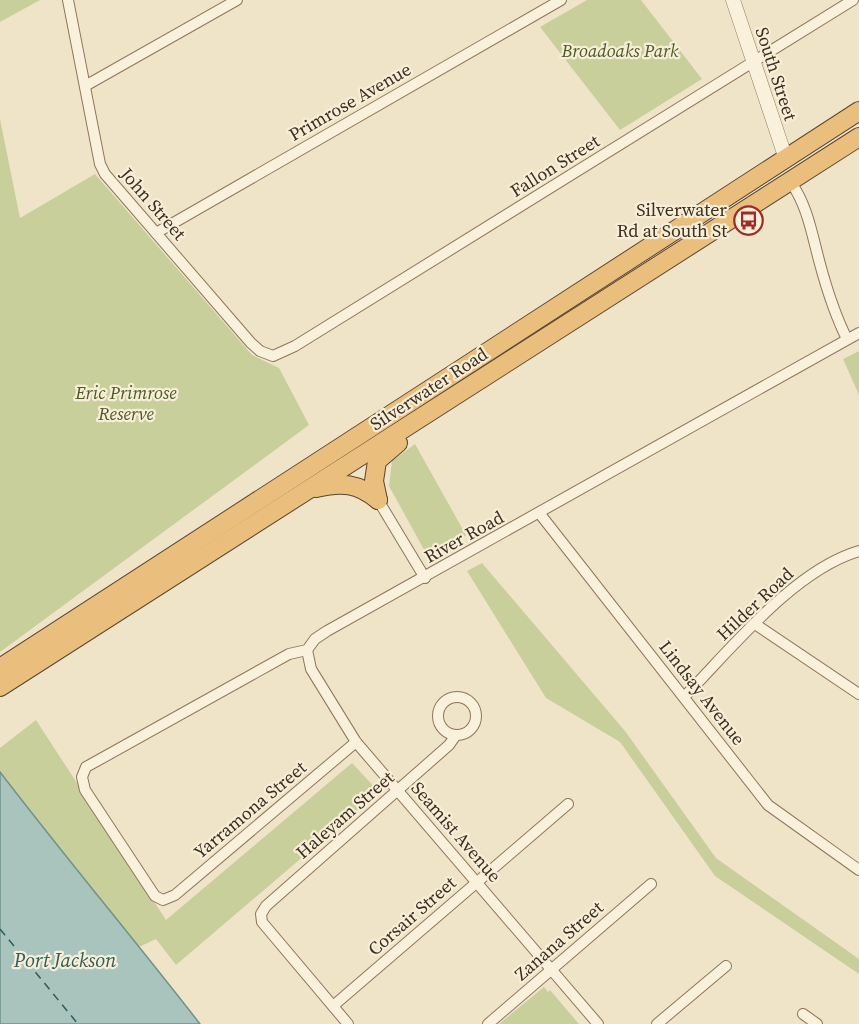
<svg xmlns="http://www.w3.org/2000/svg" width="859" height="1024" font-family="'Source Serif 4',serif">
	<rect width="100%" height="100%" fill="#f0e4c8"/>
	<g fill="#c9cf9b">
		<polygon points="0,0 40,0 0,22"/>
		<polygon points="587,0 641,0 702,79 620,130 540,27"/>
		<polygon points="0,119 20,218 95,174 252,355 279,368 309,425 0,652"/>
		<polygon points="859,351 859,395 843,359"/>
		<polygon points="415,444 466,535 432,556 427,555 389,486 392,461"/>
		<polygon points="482,563 625,731 716,858 859,959 859,974 715,876 620,742 546,698 467,571"/>
		<polygon points="36,720 166,920 352,763 379,792 176,965 156,939 139,947 70,865 0,772 0,748"/>
		<polygon points="544,987 548,992 550,990 579,1024 499,1024"/>
	</g>
	<path fill="#a9c4bc" stroke="#6f938a" stroke-width="1.5" d="M0 772C65 857 134 939 200 1024H0Z"/>
	<g fill="none" stroke-linecap="round" stroke-linejoin="round">
		<polyline stroke="#2f5d5a" stroke-width="1.5" stroke-dasharray="8 6" stroke-linecap="butt" points="0,929 78,1024"/>
		<defs>
			<g id="minor">
				<polyline points="68,0 100,164 105,174 251,343 260,351 273,356 295,346 853,0"/>
				<polyline points="85,86 237,0"/>
				<path d="M790 181C808 206 812 235 820 264 827 290 835 315 847 339"/>
				<polyline points="156,233 561,0"/>
				<polyline points="378,500 425,578"/>
				<polyline points="540,514 768,805 859,870"/>
				<polyline points="755,624 859,694"/>
				<polyline points="307,650 311,669 356,742 598,1024"/>
				<path d="M684 697C731 649 794 570 859 551"/>
				<circle cx="457" cy="716" r="19"/>
				<polyline points="356,742 175,895 163,900 155,896 85,790 82,777 86,767 289,654 307,650 315,639 327,631 859,333"/>
				<polyline points="333,1006 568,804"/>
				<polyline points="803,1014 817,1024"/>
				<polyline points="348,1024 262,922 261,914 266,906 449,745 456,735"/>
				<polyline points="488,1024 651,884"/>
				<polyline points="657,1024 726,966"/>
			</g>
			<polyline id="tertiary" points="733,0 786,159"/>
			<g id="trunk">
				<path d="M316 488C342 482 358 483 378 500"/>
				<polyline points="378,500 374,481 377,461 398,443"/>
				<polyline points="0,668 859,111"/>
				<polyline points="0,687 859,137"/>
			</g>
		</defs>
		<use href="#minor" stroke="#8d765c" stroke-width="12"/>
		<use href="#tertiary" stroke="#8d765c" stroke-width="15"/>
		<use href="#trunk" stroke="#5b4430" stroke-width="20"/>
		<use href="#minor" stroke="#faf1dc" stroke-width="10"/>
		<use href="#tertiary" stroke="#faf1dc" stroke-width="14"/>
		<use href="#trunk" stroke="#eabe7c" stroke-width="18"/>
	</g>
	<defs>
		<symbol id="bus-ring" viewBox="-11 -11 22 22"><circle r="9.5" fill="#f7eed8" stroke="#9e2a2b" stroke-width="1.5"/><path d="M-5-6H5V4H4V6H2V4H-2V6H-4V4H-5ZM-3.5-4V0h7V-4ZM-3.5 1.2v1.5H-2V1.2ZM2 1.2v1.5H3.5V1.2Z" fill="#9e2a2b"/></symbol>
	</defs>
	<g fill-rule="evenodd">
		<use href="#bus-ring" x="732" y="204" width="33" height="33"/>
	</g>
	<g text-anchor="middle" stroke-width="4.5" stroke-linejoin="round" paint-order="stroke">
		<g font-size="18" font-style="italic" fill="#4d5a26" stroke="#f7eed8">
			<text x="620" y="57">Broadoaks Park</text>
			<text x="126" y="399">Eric Primrose<tspan x="126" dy="21">Reserve</tspan></text>
		</g>
		<g font-size="18" fill="#3d2e20" stroke="#f7eed8">
			<text transform="translate(776 74) rotate(72)" y="6">South Street</text>
			<text transform="translate(350 102) rotate(-30)" y="6">Primrose Avenue</text>
			<text transform="translate(555 166) rotate(-32)" y="6">Fallon Street</text>
			<text transform="translate(153 204) rotate(49)" y="6">John Street</text>
			<text transform="translate(429 389) rotate(-33)" y="6">Silverwater Road</text>
			<text transform="translate(464 537) rotate(-29)" y="6">River Road</text>
			<text transform="translate(755 604) rotate(-43)" y="6">Hilder Road</text>
			<text transform="translate(702 693) rotate(52)" y="6">Lindsay Avenue</text>
			<text transform="translate(250 810) rotate(-40)" y="6">Yarramona Street</text>
			<text transform="translate(345 815) rotate(-41)" y="6">Haleyam Street</text>
			<text transform="translate(456 832) rotate(49)" y="6">Seamist Avenue</text>
			<text transform="translate(412 916) rotate(-41)" y="6">Corsair Street</text>
			<text transform="translate(559 941) rotate(-41)" y="6">Zanana Street</text>
		</g>
		<g font-size="18" fill="#3d2e20" stroke="#f7eed8" text-anchor="end">
			<text x="727" y="216">Silverwater<tspan x="727" dy="21">Rd at South St</tspan></text>
		</g>
		<g font-size="20" font-style="italic" fill="#2f5d5a" stroke="#f7eed8">
			<text x="65" y="967">Port Jackson</text>
		</g>
	</g>
</svg>
